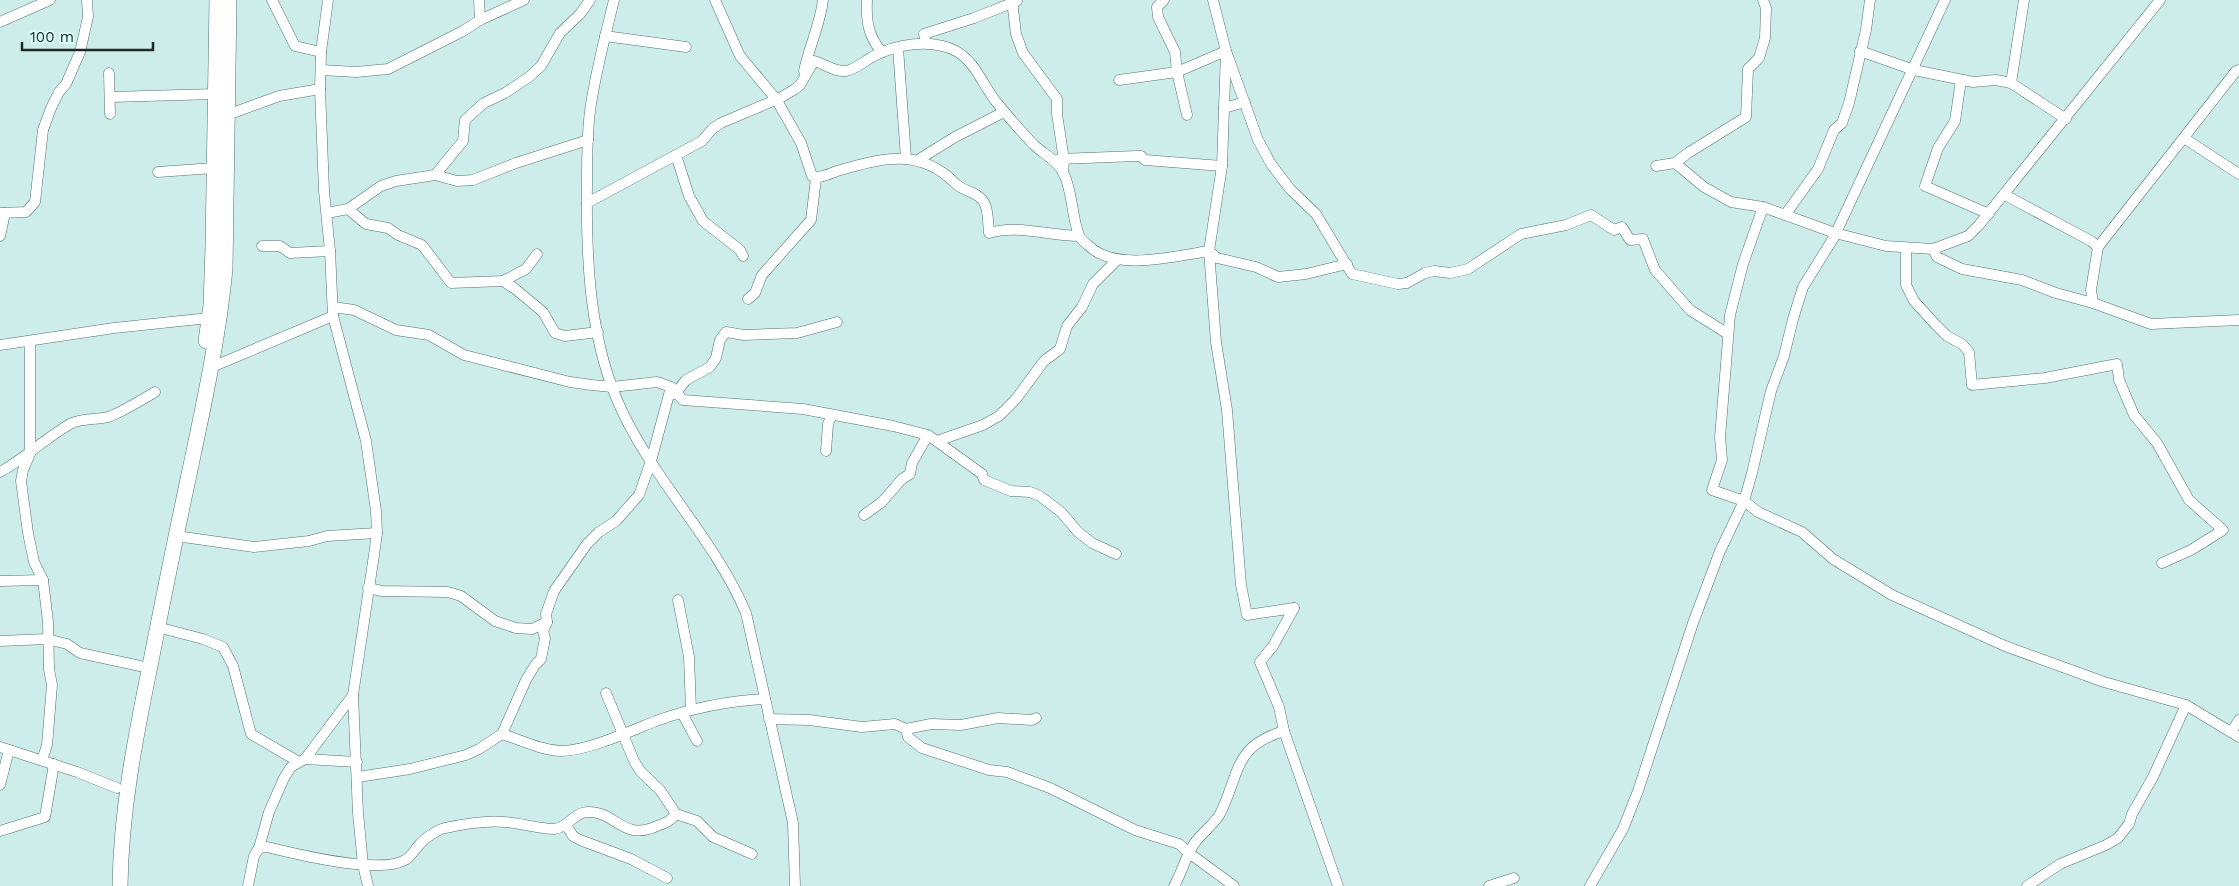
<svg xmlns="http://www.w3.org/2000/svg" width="2239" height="886" font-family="'Work Sans',sans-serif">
	<rect width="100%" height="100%" fill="#ccede9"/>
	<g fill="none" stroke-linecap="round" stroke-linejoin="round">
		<defs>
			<g id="street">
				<polyline points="272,0 295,46 321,52"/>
				<polyline points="328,0 321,52 320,89 324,191 330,251 333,316 366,441 376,511 377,533 374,555 353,695 358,813 363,865 368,886"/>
				<polyline points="479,0 480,20 524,0"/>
				<path d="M614 0C605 37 595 74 590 111 587 135 587 159 587 183 586 259 589 343 623 413 657 484 715 540 746 613L793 823 795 886"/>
				<path d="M715 0 740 56 776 99 801 143 812 176C820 179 829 174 837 171 882 158 920 147 956 184 960 188 968 191 973 193 990 201 987 215 989 233 1017 224 1049 236 1079 236"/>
				<path d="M867 0C866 20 868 37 882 52"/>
				<polyline points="1012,0 1016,34 1023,53 1057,99 1057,114 1064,160 1063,173"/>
				<polyline points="1164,0 1157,7 1158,17 1175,52 1177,72 1187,115"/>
				<polyline points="1213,0 1226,51 1222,166 1209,251 1216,342 1227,410 1241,585 1247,615 1294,608"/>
				<polyline points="0,22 50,0"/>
				<polyline points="605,36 686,47"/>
				<polyline points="926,43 924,34 974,18 1017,1"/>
				<polyline points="898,48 906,158"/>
				<polyline points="1860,51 1914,70 1973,82 1996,80 2011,83 2066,119"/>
				<polyline points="321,70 356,72 388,69 463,31 480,20"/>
				<polyline points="2239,70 2236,71 2098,247 2091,290 2093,303 2151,324 2239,320"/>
				<path d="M804 71C809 47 820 25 823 0"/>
				<polyline points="109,73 110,114"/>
				<polyline points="1119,80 1177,72 1226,51 1258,140 1271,164 1290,189 1316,214 1352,274 1398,284 1407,283 1425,273 1434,271 1450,273 1468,269 1521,234 1566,225 1591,215 1614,230 1622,227 1630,240 1643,239 1655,270 1690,310 1728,334"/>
				<polyline points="1961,80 1955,121 1938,148 1925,186 1989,214"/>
				<polyline points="2011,83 2024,0"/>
				<polyline points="111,97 215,94"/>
				<polyline points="1224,108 1245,102"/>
				<polyline points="227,115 279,96 320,89"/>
				<polyline points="2184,138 2239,174"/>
				<polyline points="676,155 689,196 703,221 740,250 743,256"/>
				<polyline points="1059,159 1137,156 1141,156 1145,160 1222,166"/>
				<polyline points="918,160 955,137 1004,112"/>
				<polyline points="1675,163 1704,187 1731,202 1763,207 1835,233 1886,246 1933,249 1968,236 1979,225 2160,0"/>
				<polyline points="1656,166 1675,163 1688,153 1746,117 1748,69 1759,58 1765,38 1766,8 1763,0"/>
				<polyline points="158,172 214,168"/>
				<polyline points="435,175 463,141 465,120 484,103 505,93 529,77 541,66 560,33 580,14 590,0"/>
				<polyline points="2005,195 2091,241 2098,247"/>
				<path d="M587 203 702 141 712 129 721 123 780 98 795 89 800 85 814 61C825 64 834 72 846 71 854 70 865 61 872 57 896 44 931 38 956 51 977 63 983 87 998 104 1009 118 1021 131 1033 144 1043 154 1056 159 1063 172 1073 191 1071 215 1079 235 1080 239 1085 243 1089 246 1116 272 1175 256 1209 251L1217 258 1256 267 1278 277 1306 274 1347 264"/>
				<polyline points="1763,207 1743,264 1730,315 1720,437 1722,460 1712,490 1744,501 1758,512 1802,532 1833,559 1892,595 2005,646 2104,682 2186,705 2239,737"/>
				<polyline points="348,209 366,224 388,228 398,235 422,245 451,283 503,281 526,269 537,254"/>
				<polyline points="0,213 26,212 35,202 43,130 51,108 59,92 66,84 80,52 88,17 87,0"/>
				<polyline points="327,213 348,209 381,186 396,181 435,175 457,181 473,180 516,163 588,140"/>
				<polyline points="1785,215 1818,169 1834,130 1842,123 1849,103 1866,30 1870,0"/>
				<polyline points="0,236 5,213"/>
				<polyline points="262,246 280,246 290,253 330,251"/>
				<polyline points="1906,248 1906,285 1914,301 1935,324 1947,336 1962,344 1969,352 1972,385 2045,378 2117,364 2119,380 2134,415 2157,443 2189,500 2223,530 2191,550 2162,563"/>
				<polyline points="1933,249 1937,257 1962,269 2022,280 2056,293 2093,303"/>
				<polyline points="503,281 514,288 543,312 555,333 565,336 598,332"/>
				<polyline points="748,299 755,293 762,275 811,220 816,178"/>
				<polyline points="333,307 354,310 396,330 429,335 464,355 570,382 592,385 612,387 657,382 671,387 683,400 803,409 893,426 928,435 982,474 984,480 1011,491 1030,492 1040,496 1061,512 1078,532 1092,543 1116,554"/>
				<polyline points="30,341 30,454 23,470 21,481 28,533 34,562 43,580 48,622 49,669 52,685 47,745 42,760"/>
				<polyline points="0,345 114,328 209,318"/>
				<polyline points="212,367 333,316"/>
				<polyline points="675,394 686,380 710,367 716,358 720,340 726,332 744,335 797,333 837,322"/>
				<polyline points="937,441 983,425 999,416 1016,399 1044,361 1060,349 1067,326 1082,307 1093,284 1117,260"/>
				<polyline points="826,451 828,424 832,415"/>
				<path d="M0 472C25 458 46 438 70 424 84 417 97 421 111 416 126 410 141 400 155 392"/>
				<polyline points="864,515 882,502 902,479 910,474 912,463 928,435"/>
				<polyline points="176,536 254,547 309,541 327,536 377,533"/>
				<polyline points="0,581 43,580"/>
				<polyline points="368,588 382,591 448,592 461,596 495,621 516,628 532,629 547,622"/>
				<polyline points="678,600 689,657 691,710"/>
				<polyline points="1294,608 1273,646 1260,662 1279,707 1284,731 1338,886"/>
				<polyline points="157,627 203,639 223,647 233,666 251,734 299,762"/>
				<polyline points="0,641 47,639 67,644 80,653 140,666"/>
				<polyline points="606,693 634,761 641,772 660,790 676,814 697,821 713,837 752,854"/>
				<polyline points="682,713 697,741"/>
				<polyline points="769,719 809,720 862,727 895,724 906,729 931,724 961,725 998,718 1032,720 1036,718"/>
				<polyline points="906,729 908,737 922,748 989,770 1007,772 1050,788 1135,830 1179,844 1189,853 1234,886"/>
				<polyline points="2231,732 2239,720"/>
				<polyline points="502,734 526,680 535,665 541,659 545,638 543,631 547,622 546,614 554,591 587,544 599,532 616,521 639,495 651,461 671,387"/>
				<polyline points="0,747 77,772 117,788"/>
				<polyline points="305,759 357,762"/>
				<path d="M358 777 410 769 466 755 479 749 502 734C521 740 540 750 561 751 587 751 631 731 656 721 692 708 727 701 765 699"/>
				<polyline points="0,785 9,750"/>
				<polyline points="566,825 573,836 580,840 631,859 667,878"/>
				<polyline points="0,831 45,817 54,764"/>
				<path d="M259 848 267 847C296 854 379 875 405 860 411 857 415 849 420 844 425 838 437 830 445 828 464 824 486 820 505 822 521 823 538 829 554 829 567 828 574 813 587 812 615 810 622 842 657 826 665 823 671 821 676 814"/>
				<polyline points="248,886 254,856 259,848 269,812 284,778 291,767 305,759 353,695"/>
				<path d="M1174 886C1182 873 1185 857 1194 844 1201 833 1217 822 1221 812 1240 772 1234 746 1284 731"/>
				<polyline points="1489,886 1514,878"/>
				<polyline points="1590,886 1623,829 1638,791 1693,623 1720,551 1744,501 1752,473 1771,391 1784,356 1793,319 1803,287 1834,237 1945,0"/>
				<polyline points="2027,886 2060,864 2106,845 2118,838 2129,824 2132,814 2153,777 2186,705"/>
			</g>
			<g id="secondary">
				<polyline points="206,341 211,305 213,247 217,0"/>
				<path d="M120 886C121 811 135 739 150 666 162 605 174 545 187 484 202 413 218 342 225 269L229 0"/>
			</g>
		</defs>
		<use href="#street" stroke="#53726e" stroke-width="11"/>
		<use href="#secondary" stroke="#53726e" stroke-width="16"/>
		<use href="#street" stroke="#fff" stroke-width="10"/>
		<use href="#secondary" stroke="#fff" stroke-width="15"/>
	</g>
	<path d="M22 42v8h131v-8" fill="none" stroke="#1d2a28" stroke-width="2.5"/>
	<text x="30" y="42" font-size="15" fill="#1d2a28" stroke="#d9fbf6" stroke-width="4" paint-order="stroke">100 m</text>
</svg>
